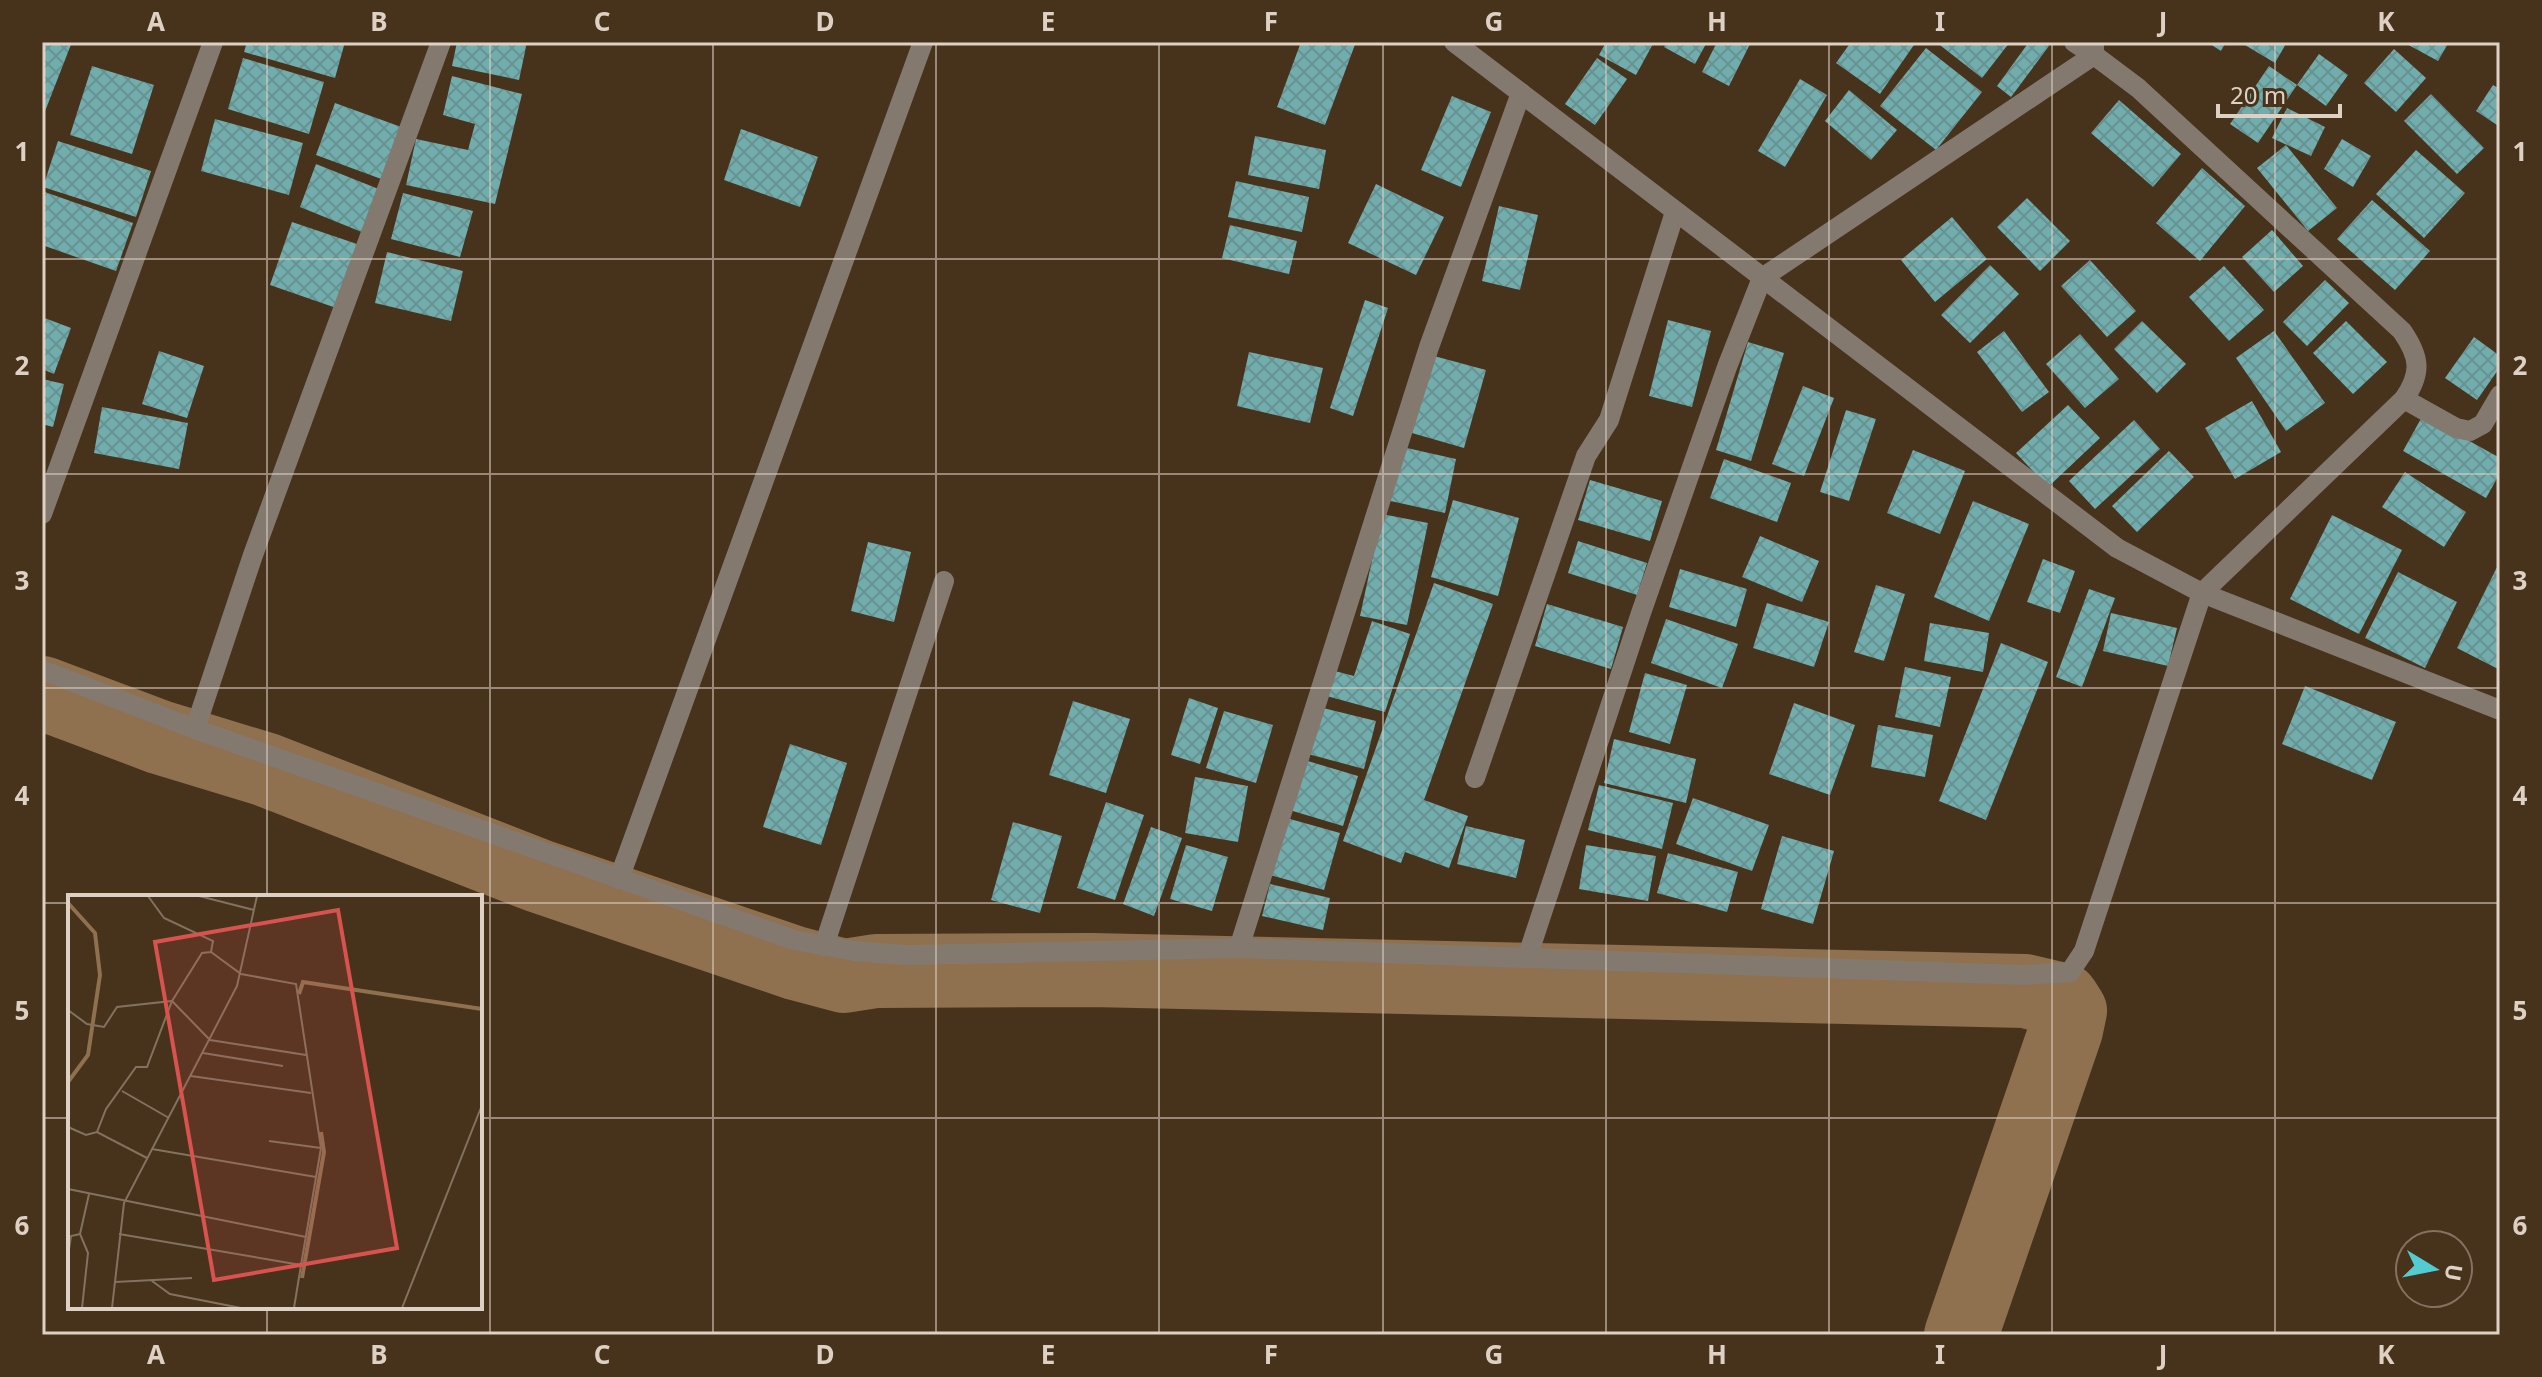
<svg xmlns="http://www.w3.org/2000/svg" width="2542" height="1377" font-family="'Noto Sans',sans-serif">
	<defs>
		<pattern id="building-cross-hatch" width="8" height="8" patternUnits="userSpaceOnUse" patternTransform="scale(2)"><rect width="8" height="8" fill="#72adae"/><path d="M0 0l8 8M0 8l8-8" fill="none" stroke="#669291"/></pattern>
	</defs>
	<rect width="100%" height="100%" fill="#47321c"/>
	<g fill="none" stroke-linecap="round" stroke-linejoin="round">
		<polyline stroke="#8f704f" stroke-width="74" points="42,693 159,737 267,770 539,876 795,963 844,976 876,971 1092,970 2025,991 2063,1000 2070,1011 2066,1030 1961,1335"/>
	</g>
	<g fill="url(#building-cross-hatch)">
		<polygon points="42,42 72,42 42,119"/>
		<polygon points="247,42 345,42 335,78 244,52"/>
		<polygon points="457,42 527,42 519,80 452,66"/>
		<polygon points="1301,42 1356,42 1325,125 1277,107"/>
		<polygon points="1606,42 1654,42 1636,75 1599,55"/>
		<polygon points="1667,42 1707,42 1695,64 1664,47"/>
		<polygon points="1717,42 1751,42 1729,86 1702,72"/>
		<polygon points="1851,42 1916,42 1880,94 1836,63"/>
		<polygon points="1936,42 2010,42 1982,78"/>
		<polygon points="2029,42 2043,42 2049,46 2011,97 1997,86"/>
		<polygon points="2207,42 2226,42 2221,51"/>
		<polygon points="2240,42 2287,42 2275,63"/>
		<polygon points="2403,42 2449,42 2438,61"/>
		<polygon points="1926,48 1982,92 1936,150 1880,106"/>
		<polygon points="2394,49 2426,78 2396,112 2364,83"/>
		<polygon points="2319,54 2348,75 2326,106 2297,85 2258,143 2230,124 2269,66 2297,85"/>
		<polygon points="243,58 324,82 309,134 228,109"/>
		<polygon points="1597,58 1627,79 1595,125 1565,104"/>
		<polygon points="92,66 154,85 132,154 70,135"/>
		<polygon points="452,76 522,94 495,204 406,185 416,139 468,150 475,124 443,115"/>
		<polygon points="1800,79 1827,95 1785,167 1758,151"/>
		<polygon points="2493,85 2500,89 2500,127 2476,111"/>
		<polygon points="1849,90 1897,130 1871,160 1825,121"/>
		<polygon points="2431,94 2484,148 2457,174 2404,121"/>
		<polygon points="1452,96 1491,112 1461,187 1421,170"/>
		<polygon points="2119,100 2181,154 2153,187 2091,133"/>
		<polygon points="335,103 404,128 384,180 316,155"/>
		<polygon points="2287,108 2325,127 2311,156 2272,138"/>
		<polygon points="215,119 303,143 289,195 201,171"/>
		<polygon points="741,129 818,157 800,207 724,180"/>
		<polygon points="1255,136 1326,150 1319,189 1248,175"/>
		<polygon points="2342,139 2371,156 2353,187 2324,169"/>
		<polygon points="58,141 151,171 136,217 43,187"/>
		<polygon points="2286,145 2337,208 2308,231 2257,168"/>
		<polygon points="2416,150 2465,193 2424,238 2376,194"/>
		<polygon points="316,164 386,192 369,235 300,207"/>
		<polygon points="2202,168 2245,206 2200,261 2156,223"/>
		<polygon points="1236,181 1309,197 1302,232 1228,217"/>
		<polygon points="1376,184 1444,217 1416,275 1348,243"/>
		<polygon points="42,191 133,223 116,271 42,245"/>
		<polygon points="403,193 473,211 460,257 391,239"/>
		<polygon points="2027,198 2070,241 2040,271 1997,227"/>
		<polygon points="2372,200 2430,251 2395,290 2337,239"/>
		<polygon points="1499,206 1538,215 1520,290 1482,281"/>
		<polygon points="1952,217 1987,259 1935,302 1901,260"/>
		<polygon points="292,222 363,246 342,310 270,285"/>
		<polygon points="1230,225 1297,241 1289,274 1222,258"/>
		<polygon points="2272,230 2303,266 2274,292 2242,257"/>
		<polygon points="387,252 463,271 451,321 375,303"/>
		<polygon points="2090,260 2136,311 2107,337 2061,286"/>
		<polygon points="1990,265 2019,294 1970,343 1941,315"/>
		<polygon points="2224,266 2264,310 2229,341 2189,297"/>
		<polygon points="2325,280 2349,303 2307,346 2283,322"/>
		<polygon points="1365,300 1388,308 1353,416 1330,408"/>
		<polygon points="42,317 71,328 54,374 42,369"/>
		<polygon points="1668,320 1711,331 1692,407 1649,396"/>
		<polygon points="2142,321 2186,364 2157,393 2114,349"/>
		<polygon points="2346,321 2387,362 2353,394 2313,353"/>
		<polygon points="2004,331 2049,392 2022,412 1977,352"/>
		<polygon points="2274,331 2325,403 2286,431 2236,358"/>
		<polygon points="2080,334 2119,379 2085,408 2046,364"/>
		<polygon points="2474,337 2500,356 2500,367 2477,400 2445,378"/>
		<polygon points="1748,342 1784,353 1751,461 1716,450"/>
		<polygon points="159,351 204,366 187,418 142,404"/>
		<polygon points="1249,352 1323,368 1310,423 1237,406"/>
		<polygon points="1434,356 1486,370 1464,448 1412,433"/>
		<polygon points="42,379 64,384 53,427 42,424"/>
		<polygon points="1803,386 1834,398 1804,476 1772,464"/>
		<polygon points="2252,401 2281,452 2235,479 2205,428"/>
		<polygon points="2068,405 2100,438 2048,487 2016,453"/>
		<polygon points="102,407 188,423 179,469 94,453"/>
		<polygon points="1846,410 1876,419 1849,501 1820,492"/>
		<polygon points="2423,415 2500,458 2500,473 2486,498 2403,451"/>
		<polygon points="2134,420 2160,449 2095,509 2069,481"/>
		<polygon points="1398,446 1456,459 1445,513 1386,500"/>
		<polygon points="1913,450 1965,471 1940,534 1887,513"/>
		<polygon points="2169,451 2194,477 2137,532 2112,506"/>
		<polygon points="1724,459 1791,483 1777,522 1710,498"/>
		<polygon points="2405,472 2466,512 2444,547 2382,507"/>
		<polygon points="1590,480 1662,501 1650,541 1578,520"/>
		<polygon points="1453,500 1519,518 1498,596 1431,577"/>
		<polygon points="1973,501 2029,524 1989,621 1934,597"/>
		<polygon points="1382,514 1428,523 1407,625 1360,616"/>
		<polygon points="2332,515 2402,550 2359,634 2290,599"/>
		<polygon points="1760,536 1819,561 1802,602 1742,577"/>
		<polygon points="1578,541 1647,563 1637,595 1568,573"/>
		<polygon points="868,542 911,552 894,622 851,611"/>
		<polygon points="2043,559 2075,571 2060,613 2027,602"/>
		<polygon points="2500,561 2500,670 2457,648"/>
		<polygon points="1680,569 1747,589 1736,627 1669,607"/>
		<polygon points="2398,572 2457,602 2425,668 2365,638"/>
		<polygon points="1434,583 1493,604 1424,800 1468,816 1449,868 1405,852 1401,863 1343,841"/>
		<polygon points="1876,585 1905,594 1884,661 1854,652"/>
		<polygon points="2089,589 2115,598 2082,687 2056,677"/>
		<polygon points="1767,603 1829,622 1814,667 1753,648"/>
		<polygon points="1547,604 1623,627 1611,669 1535,646"/>
		<polygon points="2111,613 2177,628 2168,666 2103,651"/>
		<polygon points="1666,619 1738,644 1722,688 1651,663"/>
		<polygon points="1372,621 1410,634 1385,712 1323,695 1331,670 1354,676"/>
		<polygon points="1930,623 1989,633 1983,672 1924,661"/>
		<polygon points="2001,643 2048,662 1986,820 1939,801"/>
		<polygon points="1905,667 1951,677 1940,727 1895,717"/>
		<polygon points="1645,673 1687,685 1670,744 1629,732"/>
		<polygon points="2305,686 2396,722 2372,780 2282,744"/>
		<polygon points="1189,698 1218,708 1200,764 1171,755"/>
		<polygon points="1073,701 1130,719 1106,793 1049,775"/>
		<polygon points="1794,703 1855,725 1830,795 1769,774"/>
		<polygon points="1319,707 1376,721 1364,769 1308,754"/>
		<polygon points="1224,711 1273,725 1256,783 1206,768"/>
		<polygon points="1878,725 1933,735 1925,777 1871,767"/>
		<polygon points="1614,739 1696,759 1686,803 1604,783"/>
		<polygon points="790,744 847,763 821,845 763,827"/>
		<polygon points="1301,759 1358,776 1343,826 1286,809"/>
		<polygon points="1195,777 1248,786 1238,842 1185,833"/>
		<polygon points="1599,785 1673,803 1662,849 1588,830"/>
		<polygon points="1693,798 1769,825 1752,871 1676,844"/>
		<polygon points="1106,802 1144,815 1115,900 1077,888"/>
		<polygon points="1283,817 1340,833 1324,890 1266,874"/>
		<polygon points="1013,822 1062,836 1040,913 991,900"/>
		<polygon points="1466,826 1525,840 1516,878 1457,864"/>
		<polygon points="1151,827 1182,838 1154,916 1123,904"/>
		<polygon points="1782,836 1834,851 1813,924 1761,909"/>
		<polygon points="1186,845 1228,857 1212,911 1170,899"/>
		<polygon points="1586,845 1656,856 1648,901 1579,889"/>
		<polygon points="1668,853 1738,872 1727,912 1657,893"/>
		<polygon points="1270,884 1330,898 1323,930 1262,916"/>
	</g>
	<g fill="none" stroke-linecap="round" stroke-linejoin="round">
		<g stroke="#84796e" stroke-width="20">
			<polyline points="1454,42 2117,548 2202,593 2500,710"/>
			<polyline points="2074,42 2094,55 2094,46"/>
			<polyline points="2404,399 2456,428 2470,431 2483,424 2500,395"/>
			<polyline points="42,514 213,42"/>
			<path d="M42 670 195 729 794 940 854 951 907 955 1239 948 2024 975 2070 972 2084 951 2202 593 2404 399C2422 373 2420 357 2402 331L2138 88 2094 55 1762 278 1727 367 1641 613 1527 958"/>
			<polyline points="195,729 253,555 441,42"/>
			<polyline points="1475,778 1586,456 1609,420 1675,212"/>
			<polyline points="619,879 923,42"/>
			<polyline points="824,946 944,581"/>
			<polyline points="1239,948 1429,347 1521,93"/>
		</g>
	</g>
	<path fill="none" stroke="#ded1c4" stroke-width="2" stroke-opacity="0.55" d="M267 42V897M490 42V1335M713 42V1335M936 42V1335M1159 42V1335M1383 42V1335M1606 42V1335M1829 42V1335M2052 42V1335M2275 42V1335M42 259H2500M42 474H2500M42 688H2500M42 903H70M480 903H2500M42 1118H70M480 1118H2500M267 1307V1335"/>
	<g transform="translate(68 895)">
		<rect width="414" height="414" fill="#47321c"/>
		<path fill="none" stroke="#8f704f" stroke-width="4" d="M0 8 27 38 32 80 20 160 0 187M231 99 235 87 414 114M234 383 256 257 253 237"/>
		<path fill="none" stroke="#83725f" stroke-width="2" d="M80 1 96 23 145 46 143 57M131 1 186 15M0 115 19 129 36 132 49 112 104 106 79 172H68L38 214 29 237M135 158 215 171M123 181 243 198M54 196 101 223M0 232 18 240 29 237 79 263M201 246 253 253M84 254 248 282M0 294 238 342M51 339 233 370 253 253 228 89 173 79 143 57 134 58 104 106 142 145 238 160M0 361 3 341 12 339M84 386 102 399 173 413M47 387 124 383M14 413 20 358 12 339 21 299M44 413 56 308 169 91 189 1M226 413 233 370M334 413 414 210"/>
		<path fill="#d8524f" fill-opacity="0.15" stroke="#d8524f" stroke-width="4" d="M270 15 329 353 146 385 87 47Z"/>
		<rect width="414" height="414" fill="none" stroke="#ded1c4" stroke-width="4"/>
	</g>
	<rect width="2542" height="1377" fill="none" stroke="#47321c" stroke-width="88"/>
	<g transform="translate(2434 1269) rotate(100)"><circle r="38" fill="#47321c" stroke="#83725f" stroke-width="2"/>
	<path d="M0-6L14 30L0 20L-14 30Z" fill="#52ccd0"/>
	<text y="-12" font-size="22" font-weight="bold" text-anchor="middle" fill="#ded1c4">U</text>
	</g>
	<path d="M2218 104v12h122v-12" fill="none" stroke="#ded1c4" stroke-width="4"/>
	<text x="2230" y="104" font-size="24" fill="#ded1c4" stroke="#47321c" stroke-width="6" paint-order="stroke">20 m</text>
	<rect x="44" y="44" width="2454" height="1289" fill="none" stroke="#ded1c4" stroke-width="3"/>
	<g font-size="26" text-anchor="middle" font-weight="bold" fill="#ded1c4">
		<text x="156" y="31">A</text>
		<text x="379" y="31">B</text>
		<text x="602" y="31">C</text>
		<text x="825" y="31">D</text>
		<text x="1048" y="31">E</text>
		<text x="1271" y="31">F</text>
		<text x="1494" y="31">G</text>
		<text x="1717" y="31">H</text>
		<text x="1940" y="31">I</text>
		<text x="2163" y="31">J</text>
		<text x="2386" y="31">K</text>
		<text x="22" y="161">1</text>
		<text x="2520" y="161">1</text>
		<text x="22" y="375">2</text>
		<text x="2520" y="375">2</text>
		<text x="22" y="590">3</text>
		<text x="2520" y="590">3</text>
		<text x="22" y="805">4</text>
		<text x="2520" y="805">4</text>
		<text x="22" y="1020">5</text>
		<text x="2520" y="1020">5</text>
		<text x="22" y="1235">6</text>
		<text x="2520" y="1235">6</text>
		<text x="156" y="1364">A</text>
		<text x="379" y="1364">B</text>
		<text x="602" y="1364">C</text>
		<text x="825" y="1364">D</text>
		<text x="1048" y="1364">E</text>
		<text x="1271" y="1364">F</text>
		<text x="1494" y="1364">G</text>
		<text x="1717" y="1364">H</text>
		<text x="1940" y="1364">I</text>
		<text x="2163" y="1364">J</text>
		<text x="2386" y="1364">K</text>
	</g>
</svg>
